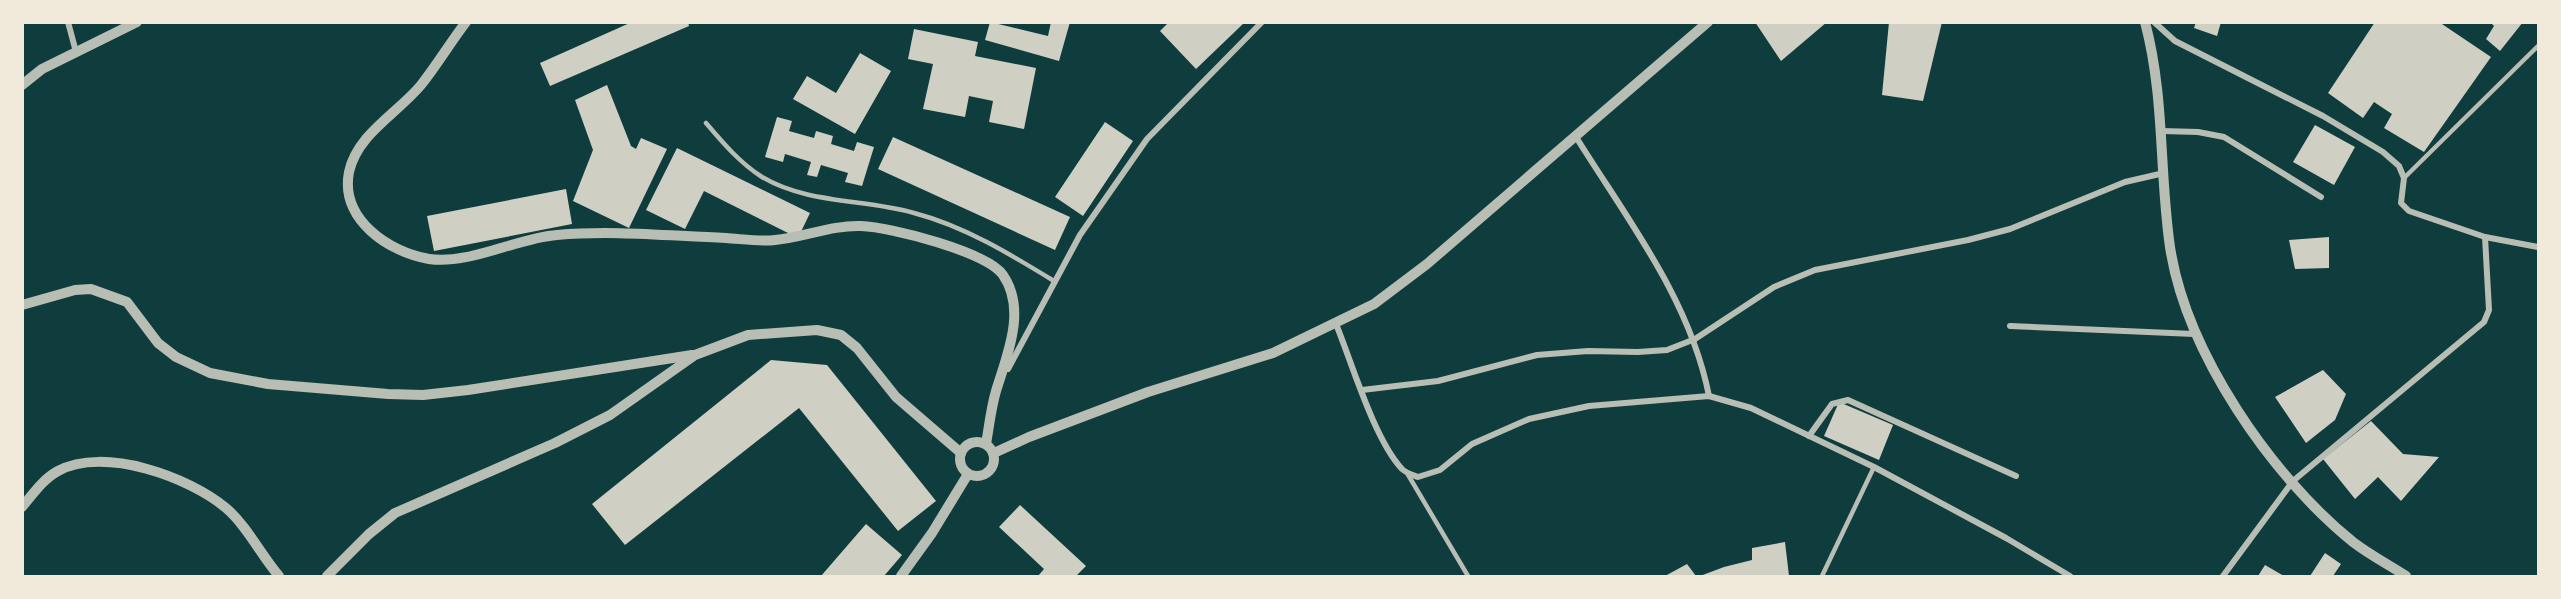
<svg xmlns="http://www.w3.org/2000/svg" width="2561" height="599" font-family="'Asap Condensed',sans-serif">
	<rect width="100%" height="100%" fill="#0f3d3e"/>
	<g fill="#cfcfc3">
		<polygon points="632,22 688,22 689,26 550,86 540,63"/>
		<polygon points="990,22 1048,36 1051,22 1070,22 1059,61 985,40"/>
		<polygon points="1169,22 1245,22 1196,69 1160,31"/>
		<polygon points="1755,22 1827,22 1781,61"/>
		<polygon points="1889,22 1942,22 1923,101 1882,95"/>
		<polygon points="2196,22 2221,22 2217,36 2194,28"/>
		<polygon points="2375,22 2439,22 2491,57 2424,152 2384,128 2392,114 2374,102 2363,118 2328,93"/>
		<polygon points="2490,22 2523,22 2500,51 2486,39 2494,26"/>
		<polygon points="914,29 978,42 975,56 1036,68 1024,129 989,122 993,101 969,96 965,117 923,109 933,64 908,59"/>
		<polygon points="860,53 891,71 855,134 793,99 807,76 836,93"/>
		<polygon points="607,85 631,146 636,149 641,138 667,149 629,228 573,201 593,150 575,100"/>
		<polygon points="777,117 792,121 789,131 814,138 816,131 833,136 831,144 854,151 857,142 874,147 862,186 845,182 848,173 821,165 817,177 807,175 811,162 785,154 783,162 765,157"/>
		<polygon points="1105,122 1133,141 1083,216 1055,197"/>
		<polygon points="2315,125 2355,147 2334,185 2293,162"/>
		<polygon points="893,137 1070,217 1055,250 878,169"/>
		<polygon points="677,148 810,213 798,238 704,191 685,229 646,210"/>
		<polygon points="566,189 572,224 434,251 427,216"/>
		<polygon points="2329,237 2329,268 2295,269 2289,240"/>
		<polygon points="771,360 827,365 936,501 898,531 799,408 625,545 592,504"/>
		<polygon points="2323,370 2346,394 2335,420 2306,443 2275,397"/>
		<polygon points="1839,402 1893,425 1879,460 1824,436"/>
		<polygon points="2371,421 2403,454 2439,457 2401,501 2378,477 2355,499 2323,459"/>
		<polygon points="1020,505 1086,566 1076,576 1038,576 1044,569 999,527"/>
		<polygon points="866,524 902,555 884,576 821,576"/>
		<polygon points="1785,542 1789,576 1700,576 1724,567 1752,560 1752,548"/>
		<polygon points="2325,553 2341,564 2333,576 2310,576"/>
		<polygon points="1687,564 1696,576 1665,576"/>
		<polygon points="2265,565 2284,576 2258,576"/>
	</g>
	<g fill="none" stroke-linecap="round" stroke-linejoin="round">
		<g stroke="#b8beb3" stroke-width="4.5">
			<path d="M706 123C723 143 740 163 762 177 807 204 865 199 914 213 964 226 1010 254 1054 281"/>
			<polyline points="2404,178 2538,46"/>
			<polyline points="1407,473 1468,576"/>
			<polyline points="1822,576 1874,467"/>
		</g>
		<g stroke="#b8beb3" stroke-width="6">
			<polyline points="68,22 76,52"/>
			<polyline points="2154,22 2175,41 2323,116 2383,152 2399,166 2404,178 2401,203 2409,211 2485,237 2538,247"/>
			<polyline points="2162,131 2198,132 2224,137 2321,197"/>
			<path d="M1576 137C1627 219 1690 299 1709 396"/>
			<path d="M1336 324C1352 363 1374 439 1402 469 1406 473 1413 475 1418 477L1440 470 1472 444 1529 419 1589 406 1709 396 1751 408 1874 467 2006 538 2070 576"/>
			<polyline points="2010,326 2194,334"/>
			<polyline points="1008,369 1080,235 1147,139 1262,22"/>
			<polyline points="1362,390 1438,381 1537,355 1588,351 1638,352 1667,350 1695,339 1774,287 1815,270 1968,240 2010,229 2125,182 2164,173"/>
			<polyline points="1809,436 1832,404 1848,400 2016,476"/>
			<polyline points="2223,576 2293,481 2484,322 2489,310 2485,237"/>
		</g>
		<g stroke="#b8beb3" stroke-width="10">
			<path d="M466 22C450 43 437 65 421 85 398 113 357 134 349 172 340 219 388 252 429 259 469 265 517 238 557 235 614 230 670 236 726 238 742 239 760 242 775 240 805 237 832 225 861 226 891 227 987 252 1003 275 1027 310 1007 355 996 391 991 408 989 427 986 444"/>
			<path d="M2145 22C2165 97 2159 171 2170 247 2186 352 2271 476 2353 542 2370 555 2389 565 2406 576"/>
			<polyline points="22,85 42,69 137,22"/>
			<polyline points="22,305 75,290 91,289 127,302 158,343 176,357 210,373 268,384 388,394 423,395 468,390 692,355"/>
			<circle cx="977" cy="459" r="17"/>
			<polyline points="994,453 1029,437 1148,392 1273,353 1374,304 1427,264 1708,22"/>
			<path d="M22 507C33 494 43 479 58 471 104 446 189 477 226 508 247 526 261 555 279 576"/>
			<polyline points="327,576 369,534 395,513 555,443 610,415 695,355 748,335 817,330 841,335 857,348 896,397 961,453"/>
			<polyline points="901,576 932,533 968,474"/>
		</g>
	</g>
	<rect width="2561" height="599" fill="none" stroke="#f1e9da" stroke-width="48"/>
</svg>
